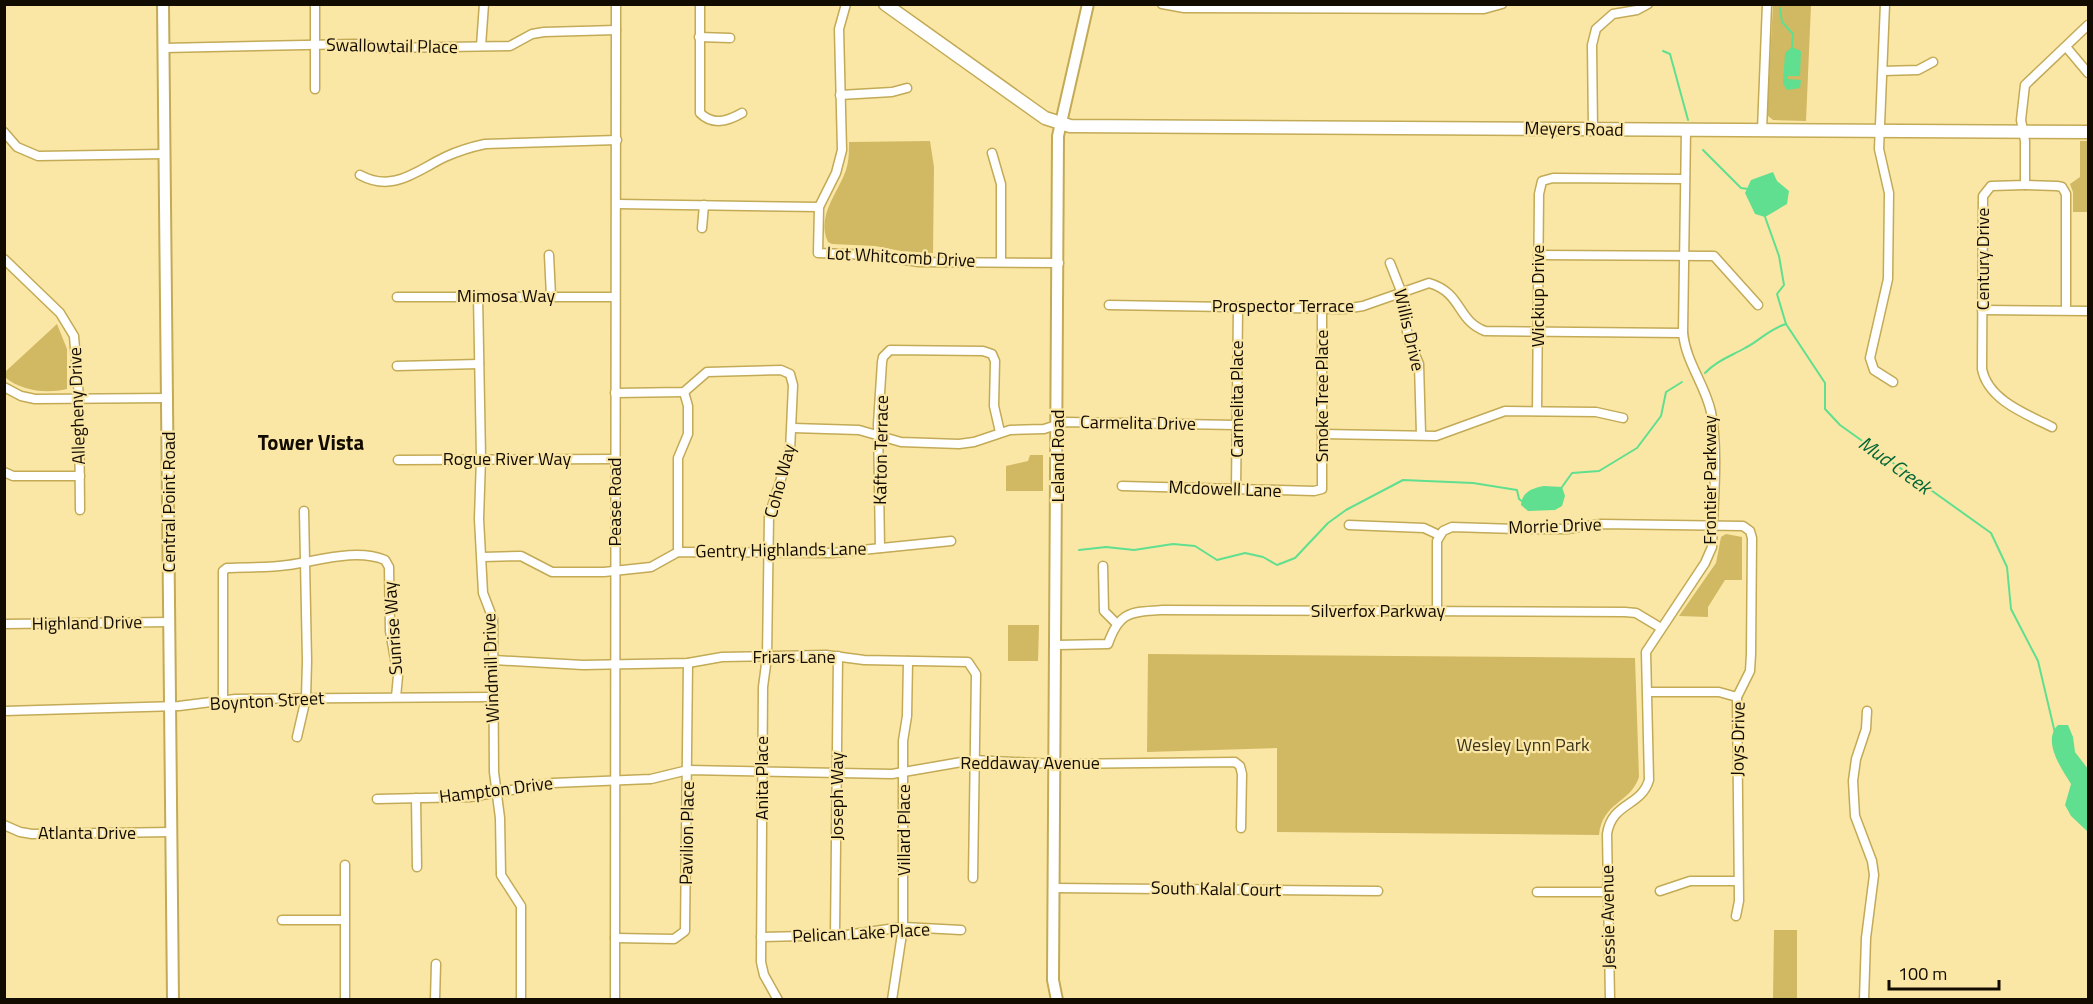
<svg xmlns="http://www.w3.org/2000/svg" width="2093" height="1004" font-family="'Titillium Web',sans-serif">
	<rect width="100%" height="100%" fill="#fbe7a5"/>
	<g fill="#d1b862">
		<polygon points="1773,5 1811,5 1806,121 1773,120 1767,115"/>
		<path d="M930 141 934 167 933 253 901 251 875 246 832 244 828 242C816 216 838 193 846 170 849 161 849 152 849 142Z"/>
		<polygon points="2080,141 2088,141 2088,212 2073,212 2073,192 2070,184 2080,177"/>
		<path d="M57 324 67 349V389C46 394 21 391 5 377V372Z"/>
		<polygon points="1030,455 1043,455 1043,491 1006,491 1006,466 1028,461"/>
		<polygon points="1726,534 1742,537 1742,580 1725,580 1708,607 1708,617 1679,616 1716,563 1721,537"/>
		<polygon points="1008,625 1039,625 1038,661 1008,661"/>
		<path d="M1148 654 1635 658 1639 777C1630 804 1603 801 1599 835L1277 832V748L1147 752Z"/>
		<polygon points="1774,930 1797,930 1797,999 1773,999"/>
	</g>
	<g fill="#5fdf8f">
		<polygon points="1792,47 1801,51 1800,76 1787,76 1788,79 1801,80 1800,88 1787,90 1783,84 1785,53"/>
		<polygon points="1773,172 1777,181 1789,191 1787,204 1765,217 1755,214 1745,193 1751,180"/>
		<path d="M1544 486 1562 487 1565 496 1562 506 1555 510 1528 511 1521 505C1522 492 1532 488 1544 486Z"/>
		<path d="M2058 725H2068L2073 737 2075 752 2088 769V832L2071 816 2065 805 2071 784C2061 768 2042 741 2058 725Z"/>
	</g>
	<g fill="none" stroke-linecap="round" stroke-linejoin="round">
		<g stroke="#5fdf8f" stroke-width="2">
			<polyline points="1780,8 1782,22 1793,34 1792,47"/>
			<polyline points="1663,51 1670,54 1688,120"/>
			<polyline points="1703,150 1741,188 1748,189"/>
			<polyline points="1764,214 1779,256 1784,285 1777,294 1786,324 1825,383 1825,409 1840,425 1991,533 2007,567 2011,609 2038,661 2055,733"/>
			<path d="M1705 373C1716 361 1731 356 1745 348 1761 340 1767 330 1786 324"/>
			<polyline points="1562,487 1572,473 1599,471 1637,448 1661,416 1666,392 1682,382"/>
			<polyline points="1079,550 1106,547 1134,550 1173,544 1195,546 1217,560 1245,553 1263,557 1277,565 1295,558 1328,523 1346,510 1403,480 1473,483 1517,490 1519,499 1523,502"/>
		</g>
		<defs>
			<g id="minor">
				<polyline points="315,4 315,89"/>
				<path d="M700 4V113C713 126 728 121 742 113"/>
				<polyline points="846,4 839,29 842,150 836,173 819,207 818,253 872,255 919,262 1059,263"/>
				<polyline points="1162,4 1184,8 1484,9 1502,4"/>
				<polyline points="1885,4 1879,149 1889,193 1888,279 1870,358 1874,370 1893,382"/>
				<polyline points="699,37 730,38"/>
				<polyline points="481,46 484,4"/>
				<polyline points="164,48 355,44 384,48 510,46 532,34 544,32 616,30"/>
				<polyline points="2067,48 2088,73"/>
				<polyline points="1883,71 1918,70 1933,62"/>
				<polyline points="840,95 892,92 907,88"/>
				<polyline points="1593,130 1592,45 1596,29 1613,14 1637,10 1648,4"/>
				<polyline points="1762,130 1767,4"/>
				<polyline points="4,132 17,147 38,156 165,154"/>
				<polyline points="992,153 1001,184 1001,262"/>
				<path d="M360 175C393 193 416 171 445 157 458 151 471 147 485 144L617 140"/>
				<polyline points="2025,185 2057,186 2062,187 2066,194 2066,310"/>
				<polyline points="618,204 819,207"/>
				<polyline points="702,228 704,205"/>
				<polyline points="549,255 551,296"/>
				<polyline points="1538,255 1714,256 1758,305"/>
				<polyline points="4,259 60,313 74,336 79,398 80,510"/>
				<polyline points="1390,263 1401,291 1408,338 1419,364 1421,434"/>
				<polyline points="478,296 481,458 479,519 483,593 493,619 494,772 500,818 501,875 521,906 521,1000"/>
				<polyline points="397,297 615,297"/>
				<path d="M1109 305 1344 309 1363 306 1429 283C1463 293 1456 320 1485 331L1683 333"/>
				<polyline points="1982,310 2088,311"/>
				<polyline points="397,366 479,364"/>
				<polyline points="4,387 21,396 35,399 168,398"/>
				<polyline points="615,393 684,392 707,372 781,370 790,374 793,385 790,451 769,516 767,657 763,687 761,962 764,975 778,1000"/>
				<polyline points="1537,411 1539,194 1542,181 1553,178 1685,179"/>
				<path d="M2052 427C2026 414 1988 400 1982 369L1983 196 1991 186 2025 185V141L2021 120 2025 85 2088 25"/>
				<polyline points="793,428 859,430 901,442 959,444 974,442 1010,430 1044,429 1066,422 1236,425"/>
				<polyline points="1322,434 1436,436 1505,411 1596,412 1623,418"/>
				<polyline points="398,460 616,459"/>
				<polyline points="4,472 13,476 80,476"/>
				<polyline points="1122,486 1314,491 1322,489 1322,309"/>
				<polyline points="1236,490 1238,308"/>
				<polyline points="1349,525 1424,528 1439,535"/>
				<polyline points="880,548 878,424 882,362 883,357 890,350 983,351 992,354 995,361 994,406 1000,432"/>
				<polyline points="678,552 678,458 688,434 688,406 684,392"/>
				<polyline points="483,557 521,556 552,572 604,572 651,567 678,552 832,553 951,541"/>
				<polyline points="1103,566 1104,611 1117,624"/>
				<polyline points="1437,611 1437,541 1443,531 1452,527 1516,529 1567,529 1601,524 1743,526 1750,531 1752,538 1751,654 1750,671 1737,697 1739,901 1736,916"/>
				<polyline points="4,624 170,622"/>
				<path d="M1057 645 1108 644C1119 612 1130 612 1162 610L1625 612 1636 613 1661 628"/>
				<polyline points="494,660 583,665 688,663 722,657 826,655 864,660 968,662 976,674 973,878"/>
				<polyline points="1648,692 1719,692 1737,697"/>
				<path d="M223 701V571L227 568C247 567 268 568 288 565 318 561 356 548 385 560L389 567 390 631 398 676 396 697"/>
				<polyline points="4,711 179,706 235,699 494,697"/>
				<polyline points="297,737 306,698 307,661 304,511"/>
				<polyline points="416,798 417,867"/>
				<polyline points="377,799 470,797 553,783 651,779 688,770 892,774 973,760 1055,764 1235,762 1240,766 1242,774 1241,828"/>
				<polyline points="4,825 20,832 32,834 172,832"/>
				<polyline points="345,865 345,1000"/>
				<polyline points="1054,888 1378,891"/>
				<polyline points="1660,891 1690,881 1738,881"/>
				<polyline points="1537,892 1608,892"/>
				<polyline points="282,920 343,920"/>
				<polyline points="835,935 838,656"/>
				<polyline points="761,937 846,935 903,927 961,930"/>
				<polyline points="615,938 674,939 685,931 688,663"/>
				<polyline points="435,1000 436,964"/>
				<polyline points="615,1000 616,4"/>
				<polyline points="892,1000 903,927 903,741 907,716 908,661"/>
				<path d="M1610 1000 1607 834C1612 802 1641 807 1649 780L1646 652 1705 563 1712 547C1713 507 1719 450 1711 412 1705 384 1686 363 1683 333L1686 130"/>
				<polyline points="1864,1000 1866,938 1874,875 1872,861 1855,816 1853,781 1856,759 1866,729 1867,711"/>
			</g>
			<g id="tertiary">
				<polyline points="163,4 173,1000"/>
				<polyline points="1057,1000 1053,980 1058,136 1088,4"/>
			</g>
			<polyline id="secondary" points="885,4 1045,118 1070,126 2088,132"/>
		</defs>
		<use href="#minor" stroke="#c2aa56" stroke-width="11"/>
		<use href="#tertiary" stroke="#c2aa56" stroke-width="14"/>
		<use href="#secondary" stroke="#c2aa56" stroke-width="15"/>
		<use href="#minor" stroke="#fff" stroke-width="8"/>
		<use href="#tertiary" stroke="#fff" stroke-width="10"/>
		<use href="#secondary" stroke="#fff" stroke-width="12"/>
	</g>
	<g text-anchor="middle" stroke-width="4.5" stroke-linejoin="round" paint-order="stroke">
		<g font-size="18" fill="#120b00" stroke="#fbe7a5">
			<text transform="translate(392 46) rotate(1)" y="6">Swallowtail Place</text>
			<text transform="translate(1574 129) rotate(1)" y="6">Meyers Road</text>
			<text transform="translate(901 257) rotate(3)" y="6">Lot Whitcomb Drive</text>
			<text transform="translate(1983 259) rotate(-90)" y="6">Century Drive</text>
			<text x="506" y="302">Mimosa Way</text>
			<text transform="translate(1538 296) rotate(-90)" y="6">Wickiup Drive</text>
			<text x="1283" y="312">Prospector Terrace</text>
			<text transform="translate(1409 330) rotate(77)" y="6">Willis Drive</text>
			<text transform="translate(1322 396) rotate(-90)" y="6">Smoke Tree Place</text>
			<text transform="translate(1237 399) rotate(-90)" y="6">Carmelita Place</text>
			<text transform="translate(77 406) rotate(-92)" y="6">Allegheny Drive</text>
			<text transform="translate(1138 423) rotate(1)" y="6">Carmelita Drive</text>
			<text transform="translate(881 450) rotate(-89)" y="6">Kafton Terrace</text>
			<text transform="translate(1058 456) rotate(-90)" y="6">Leland Road</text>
			<text x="507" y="465">Rogue River Way</text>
			<text transform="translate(1710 480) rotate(-90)" y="6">Frontier Parkway</text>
			<text transform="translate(780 481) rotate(-75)" y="6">Coho Way</text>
			<text transform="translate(1225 489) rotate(2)" y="6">Mcdowell Lane</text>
			<text transform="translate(169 502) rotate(-90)" y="6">Central Point Road</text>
			<text transform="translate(615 502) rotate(-90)" y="6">Pease Road</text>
			<text transform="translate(1555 526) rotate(-2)" y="6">Morrie Drive</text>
			<text transform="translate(781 550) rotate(-1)" y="6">Gentry Highlands Lane</text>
			<text x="1378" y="617">Silverfox Parkway</text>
			<text transform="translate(87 623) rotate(-1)" y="6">Highland Drive</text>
			<text transform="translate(393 628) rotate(-94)" y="6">Sunrise Way</text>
			<text x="794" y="663">Friars Lane</text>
			<text transform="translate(491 668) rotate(-92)" y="6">Windmill Drive</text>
			<text transform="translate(267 701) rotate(-3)" y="6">Boynton Street</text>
			<text transform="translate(1738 739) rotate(-89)" y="6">Joys Drive</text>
			<text x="1030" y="769">Reddaway Avenue</text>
			<text transform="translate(762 778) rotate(-90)" y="6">Anita Place</text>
			<text transform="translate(496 790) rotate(-7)" y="6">Hampton Drive</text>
			<text transform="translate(837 796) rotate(-90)" y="6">Joseph Way</text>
			<text transform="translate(904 830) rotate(-90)" y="6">Villard Place</text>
			<text x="87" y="839">Atlanta Drive</text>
			<text transform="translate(687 833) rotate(-89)" y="6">Pavilion Place</text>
			<text transform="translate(1216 889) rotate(1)" y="6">South Kalal Court</text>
			<text transform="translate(1608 917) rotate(-91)" y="6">Jessie Avenue</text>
			<text transform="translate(861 933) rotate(-3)" y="6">Pelican Lake Place</text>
		</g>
		<g font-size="18" fill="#3b341d" stroke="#fbe7a5">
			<text x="1523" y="751">Wesley Lynn Park</text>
		</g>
		<g font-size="20" font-style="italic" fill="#026735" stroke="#fbe7a5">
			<text transform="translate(1895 465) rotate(36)" y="7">Mud Creek</text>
		</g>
		<g font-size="21" font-weight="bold" fill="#120b00" stroke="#fbe7a5">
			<text x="311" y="450">Tower Vista</text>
		</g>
	</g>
	<rect width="2093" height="1004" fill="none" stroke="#120b00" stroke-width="12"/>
	<path d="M1889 980v9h110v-9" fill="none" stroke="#120b00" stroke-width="3"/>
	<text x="1898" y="980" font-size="18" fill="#120b00" stroke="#fbe7a5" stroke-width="4.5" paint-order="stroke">100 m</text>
</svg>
